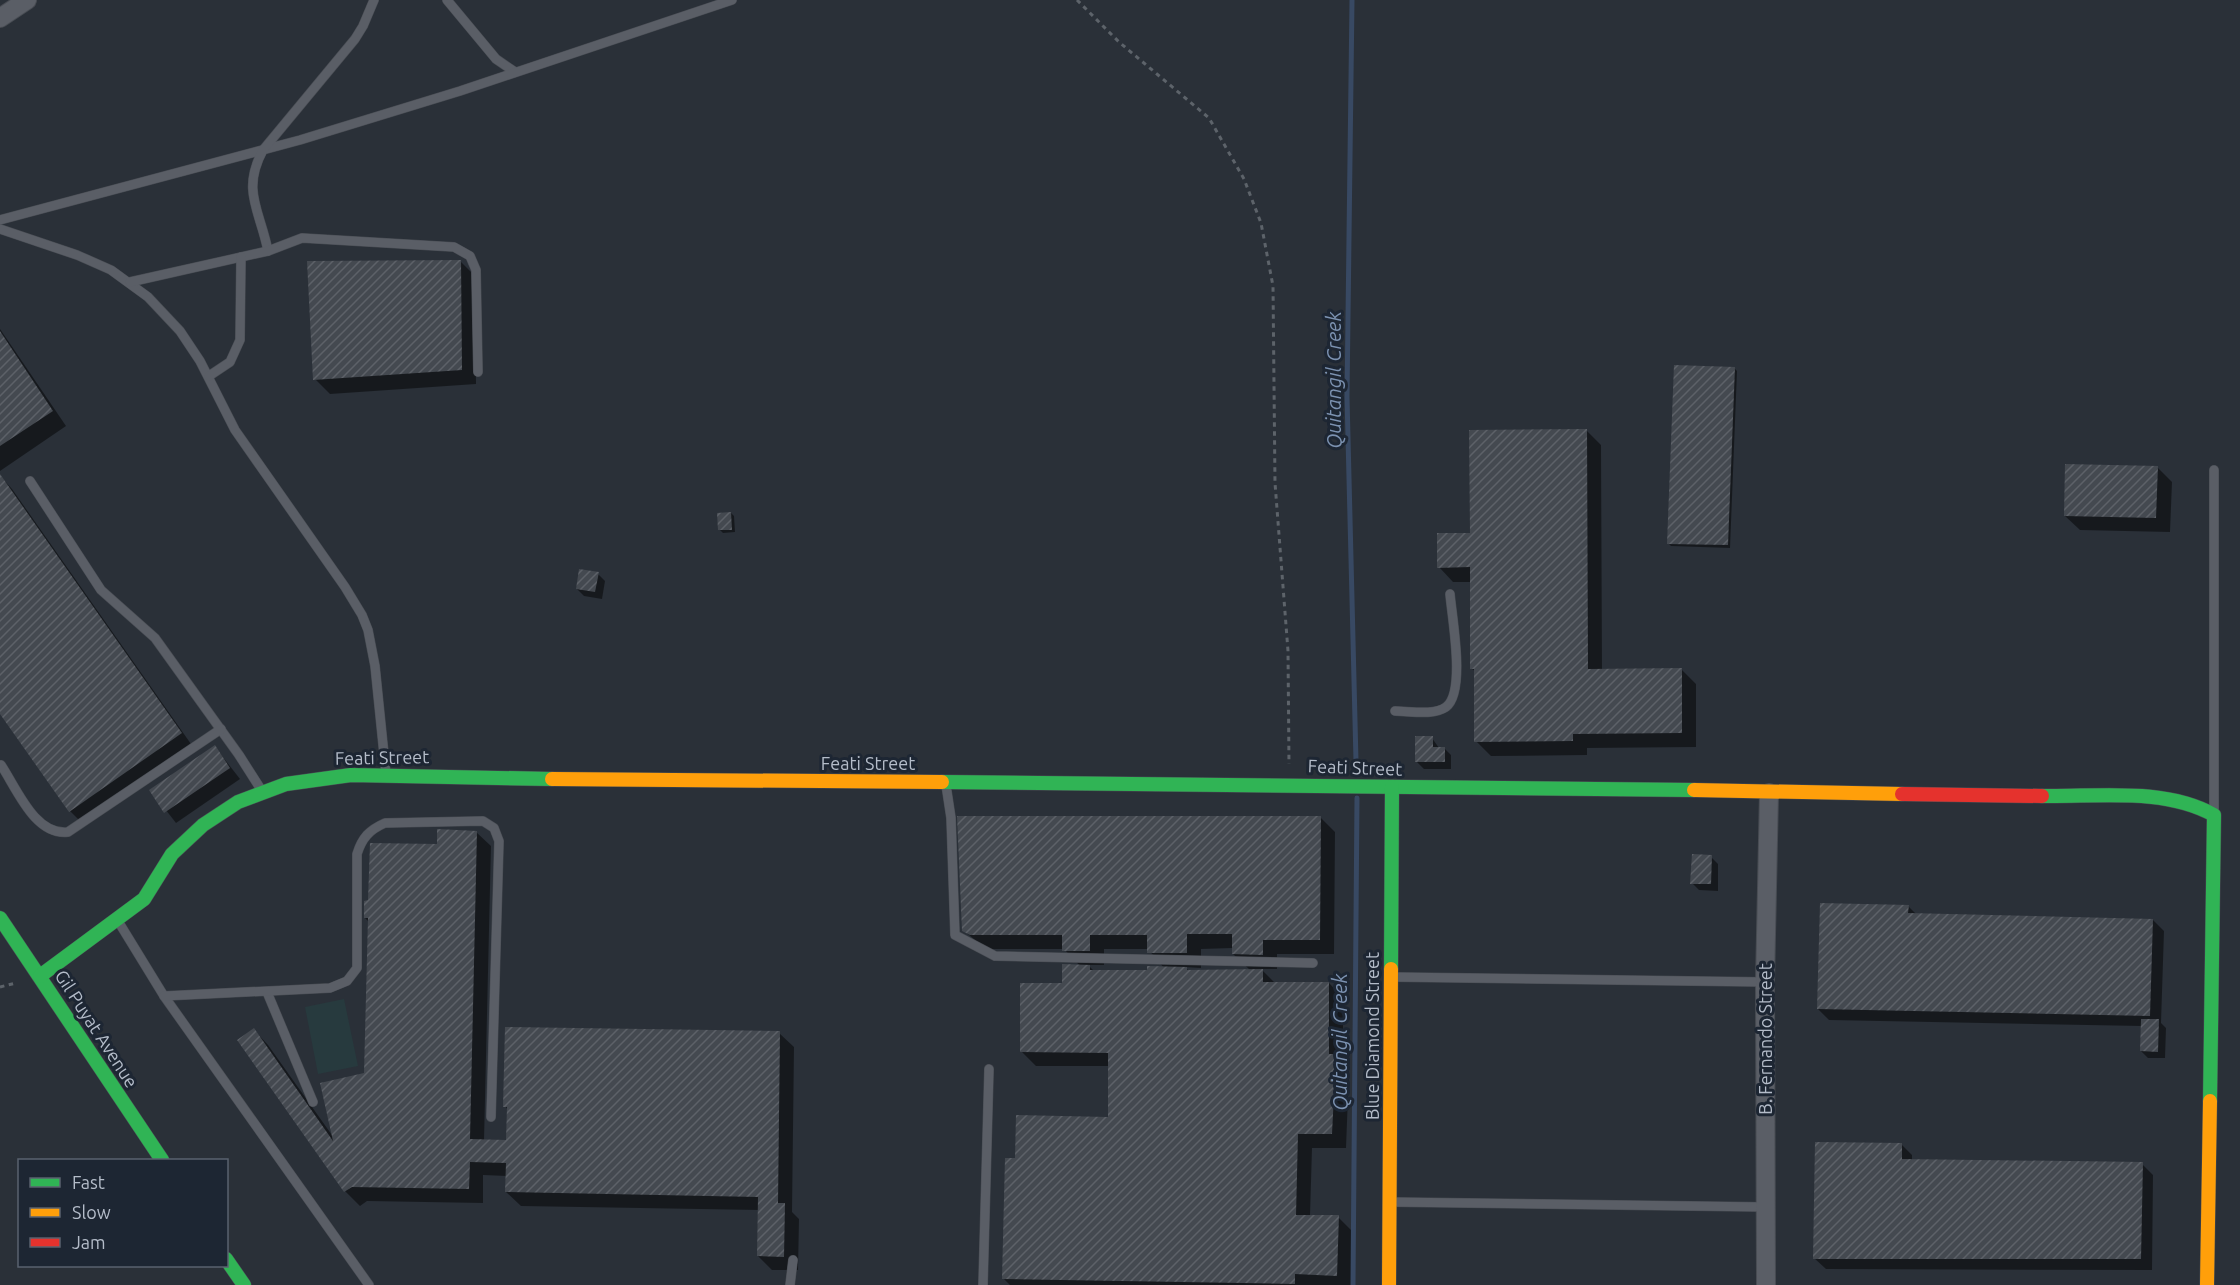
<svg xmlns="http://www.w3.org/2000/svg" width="2240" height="1285" font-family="Ubuntu,sans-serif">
	<defs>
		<pattern id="building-hatch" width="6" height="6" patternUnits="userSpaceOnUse" patternTransform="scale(1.5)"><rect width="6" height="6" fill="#444950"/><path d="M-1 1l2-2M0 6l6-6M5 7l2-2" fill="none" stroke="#5d6168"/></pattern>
	</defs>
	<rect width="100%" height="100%" fill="#2a3038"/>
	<polygon fill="#273a3e" points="344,999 358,1066 318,1074 305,1007"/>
	<g fill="#0007" fill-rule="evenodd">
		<polygon points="460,261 475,276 476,384 330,394 315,379"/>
		<polygon points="0,329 66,426 0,471"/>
		<polygon points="1734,368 1737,371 1730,548 1671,546 1668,543"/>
		<polygon points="1586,430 1601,445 1602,670 1681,669 1696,684 1696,747 1587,748 1587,755 1491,756 1476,741 1476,672 1471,668 1471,582 1453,582 1439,567"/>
		<polygon points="2157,467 2172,482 2170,532 2080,530 2065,516"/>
		<polygon points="2,478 12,489 191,744 81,822 70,811 0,712"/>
		<polygon points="731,513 734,516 735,532 723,533 720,530"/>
		<polygon points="598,574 605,581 602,599 584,596 577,589"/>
		<polygon points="1432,738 1439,748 1444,748 1451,755 1451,769 1424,769 1417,762"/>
		<polygon points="215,747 240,779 176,823 151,791"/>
		<path d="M1320 817 1335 832 1334 954H1277V969H1261L1275 983H1329L1343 998V1063L1349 1070 1346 1148H1312L1310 1216 1338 1217 1352 1231 1351 1285H1010L1004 1279 1016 1160 1109 1119 1110 1066H1036L1022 1052 1064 984 1080 966 1064 949H986L963 930ZM1233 948V954L1250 970 1189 971 1185 967 1201 968V949ZM1104 949H1148L1164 968 1148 971H1094L1088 965H1104Z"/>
		<polygon points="476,832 491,846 484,1141 508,1141 508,1110 505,1106 779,1033 794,1047 792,1212 799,1219 798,1270 772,1270 758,1256 759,1210 521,1206 506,1192 507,1176 483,1175 483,1203 367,1201 360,1206 345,1191 239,1041 254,1030 268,1045 334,1138 366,1074 369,922 365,918 370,902 438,846"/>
		<polygon points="1711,857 1718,864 1718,891 1699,890 1692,883"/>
		<polygon points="1908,906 1916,914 2153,920 2164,931 2161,1023 2166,1028 2165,1058 2148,1058 2141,1051 2142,1026 1829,1020 1818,1009"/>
		<polygon points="1901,1144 1912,1155 1912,1160 2142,1164 2153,1175 2152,1270 1826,1269 1814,1258"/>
	</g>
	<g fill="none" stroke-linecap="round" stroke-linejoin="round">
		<g stroke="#384963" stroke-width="5">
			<polyline points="1352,0 1347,397 1356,761"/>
			<polyline points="1353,1285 1357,798"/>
		</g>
	</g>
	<g fill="url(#building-hatch)">
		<polygon points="461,260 462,370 313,380 307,261"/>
		<polygon points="0,331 53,411 0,446"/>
		<polygon points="1674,365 1735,367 1728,545 1667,544"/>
		<polygon points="1587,429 1588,669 1682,668 1682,733 1573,734 1573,741 1474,742 1474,669 1470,669 1470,567 1437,568 1437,533 1470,533 1469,430"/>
		<polygon points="2065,464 2158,466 2156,518 2064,516"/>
		<polygon points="0,474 182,733 69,812 0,714"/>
		<polygon points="731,512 732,530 718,530 717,513"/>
		<polygon points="579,569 599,572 595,592 576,589"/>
		<polygon points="1415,736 1433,736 1433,747 1445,747 1445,762 1415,762"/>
		<polygon points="215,745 230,768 164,813 149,790"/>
		<polygon points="957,816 1321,816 1320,940 1263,940 1263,955 1232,954 1232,934 1187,934 1187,953 1147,953 1147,935 1090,935 1090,951 1062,951 1062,935 970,935 962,931"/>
		<polygon points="437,829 477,831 470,1139 506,1140 507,1107 503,1107 505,1027 780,1031 778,1203 785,1203 784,1257 757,1256 758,1197 505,1192 506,1163 470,1162 469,1189 352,1187 344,1192 237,1040 254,1028 333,1141 320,1083 364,1073 368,918 364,918 364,901 368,900 370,843 437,844"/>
		<polygon points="1692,854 1712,855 1711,884 1690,884"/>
		<polygon points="1820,903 1909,905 1908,913 2153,919 2150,1016 1817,1009"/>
		<polygon points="1062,964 1090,965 1090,970 1147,970 1147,966 1187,967 1187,970 1263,969 1263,982 1329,982 1329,1054 1336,1054 1332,1134 1298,1134 1296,1215 1339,1215 1337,1276 1295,1274 1295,1284 1002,1279 1005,1158 1015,1158 1016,1115 1108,1117 1108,1053 1020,1052 1020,983 1062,983"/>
		<polygon points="2141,1019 2159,1019 2158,1052 2140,1051"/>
		<polygon points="1815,1142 1902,1143 1902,1159 2143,1162 2141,1259 1813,1259"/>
	</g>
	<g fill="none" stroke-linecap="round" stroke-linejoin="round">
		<defs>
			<g id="lane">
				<polyline points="447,0 496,59 515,72"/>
				<polyline points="0,220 300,140 460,91 732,0"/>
				<polyline points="0,229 77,255 111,270 148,297 180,331 200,361 235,430 345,587 362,615 368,630 375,666 386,774"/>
				<path d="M268 251C260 210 241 191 263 150L355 39 363 26 374 0"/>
				<polyline points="130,282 268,251 302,238 454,247 470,256 476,270 478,372"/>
				<polyline points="209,376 230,362 240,340 241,257"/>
				<polyline points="2214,470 2214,812"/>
				<polyline points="30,481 101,590 155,638 239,755 262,791"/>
				<path d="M1395 711C1410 711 1433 716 1446 707 1466 692 1452 618 1450 594"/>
				<path d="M1 765C17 789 35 836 68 832L221 729"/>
				<polyline points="946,785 951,818 955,935 995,956 1313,963"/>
				<polyline points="118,921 164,996 369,1285"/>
				<polyline points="1392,977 1765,982"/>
				<polyline points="267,992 313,1102"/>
				<path d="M164 996 330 988 347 981 357 968V854C362 838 369 830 385 823L483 821 494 828 499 841 491 1117"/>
				<polyline points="1390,1202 1766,1207"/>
				<polyline points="790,1285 793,1260"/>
				<polyline points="983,1285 989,1069"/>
			</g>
			<g id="street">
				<polyline points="0,18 27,0"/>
				<polyline points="1766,1285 1765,982 1769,793"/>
			</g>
			<g id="fast">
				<polyline points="942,782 1694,790"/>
				<path d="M2042 796C2098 797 2164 787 2214 815L2210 1101"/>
				<polyline points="0,918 162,1160"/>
				<polyline points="1391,969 1392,787"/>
				<polyline points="40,976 144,899 172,854 203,825 238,802 286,784 351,775 552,779"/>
				<polyline points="226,1259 244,1285"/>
			</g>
			<g id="slow">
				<polyline points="552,779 942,782"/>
				<polyline points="1694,790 1902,794"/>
				<polyline points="1389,1285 1391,969"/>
				<polyline points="2207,1285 2210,1101"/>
			</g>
			<polyline id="jam" points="1902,794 2042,796"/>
		</defs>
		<use href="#lane" stroke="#484c53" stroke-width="10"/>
		<use href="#street" stroke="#484c53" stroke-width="20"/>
		<use href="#fast" stroke="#484c53" stroke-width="15"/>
		<use href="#slow" stroke="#484c53" stroke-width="15"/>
		<use href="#jam" stroke="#484c53" stroke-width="15"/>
		<g stroke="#5d636a" stroke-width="3" stroke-dasharray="4.5 4.5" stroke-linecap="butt">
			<polyline points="1077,0 1119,42 1209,118 1244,179 1261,223 1273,286 1275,483 1288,651 1289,764"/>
			<polyline points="0,987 16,983"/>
		</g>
		<use href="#lane" stroke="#5a5e66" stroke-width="9"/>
		<use href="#street" stroke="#5a5e66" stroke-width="18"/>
		<use href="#fast" stroke="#30b455" stroke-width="14"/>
		<use href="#slow" stroke="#ff9f0a" stroke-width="14"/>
		<use href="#jam" stroke="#e5322d" stroke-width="14"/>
	</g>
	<g text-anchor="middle" stroke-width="6" stroke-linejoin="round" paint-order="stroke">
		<g font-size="18" fill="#b4bcc9" stroke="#1d2633">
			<text transform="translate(382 758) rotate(-1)" y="6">Feati Street</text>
			<text x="868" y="770">Feati Street</text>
			<text transform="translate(1355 768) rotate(2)" y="6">Feati Street</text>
			<text transform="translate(96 1029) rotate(57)" y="6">Gil Puyat Avenue</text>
			<text transform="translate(1373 1036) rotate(-90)" y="6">Blue Diamond Street</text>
			<text transform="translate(1766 1039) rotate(-90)" y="6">B. Fernando Street</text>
		</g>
		<g font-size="20" font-style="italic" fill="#7c92b1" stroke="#1d2633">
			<text transform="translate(1334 380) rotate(-90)" y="7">Quitangil Creek</text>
			<text transform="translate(1340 1042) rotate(-90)" y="7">Quitangil Creek</text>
		</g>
	</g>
	<rect x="18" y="1159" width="210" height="108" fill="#1d2633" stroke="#59626f" stroke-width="1.5"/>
	<rect x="30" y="1178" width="30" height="9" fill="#30b455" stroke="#59626f" stroke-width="1.5"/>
	<text x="72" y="1189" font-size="18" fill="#b4bcc9">Fast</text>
	<rect x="30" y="1208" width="30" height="9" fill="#ff9f0a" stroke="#59626f" stroke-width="1.5"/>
	<text x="72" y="1219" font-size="18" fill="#b4bcc9">Slow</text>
	<rect x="30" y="1238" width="30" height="9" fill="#e5322d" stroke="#59626f" stroke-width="1.5"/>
	<text x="72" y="1249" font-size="18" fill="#b4bcc9">Jam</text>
</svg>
